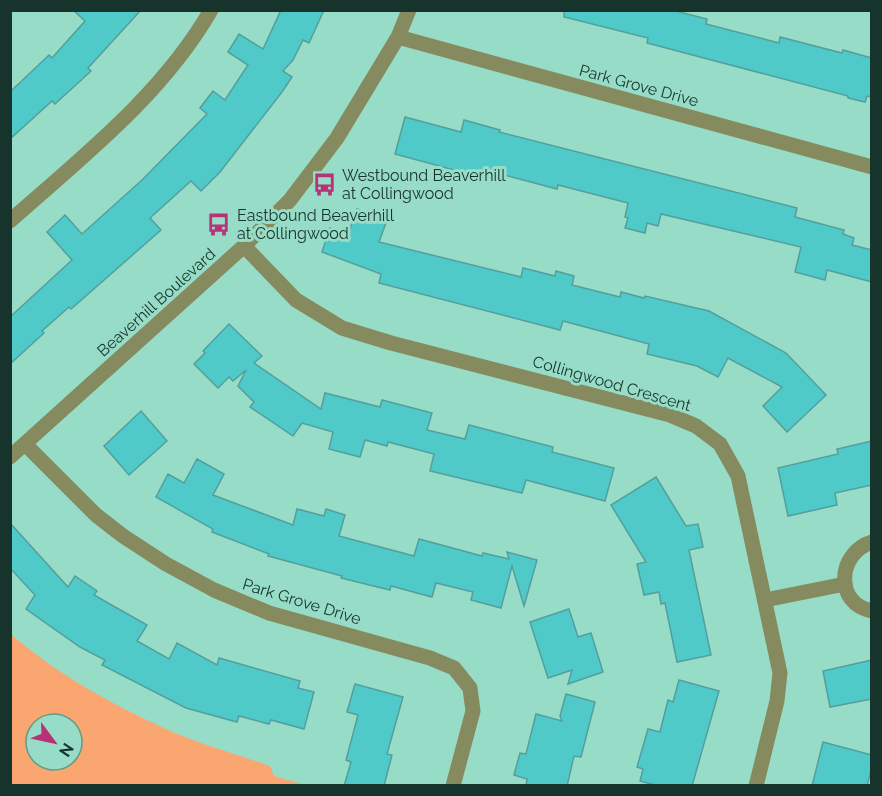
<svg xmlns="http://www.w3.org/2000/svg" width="882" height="796" font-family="Raleway,sans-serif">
	<rect width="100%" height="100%" fill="#97dcc7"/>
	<path fill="#faa670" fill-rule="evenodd" d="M11 634C56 674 112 704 166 729 199 744 236 754 270 766L274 776 305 785H11ZM36 724H72V760H36Z"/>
	<g fill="#4fcac8" stroke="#539f9d" stroke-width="1.5">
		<polygon points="73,10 141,10 88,68 91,71 55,104 52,101 10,139 10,92 49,55 52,58 85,21"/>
		<polygon points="281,10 324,10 309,43 303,40 293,60 283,71 292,77 282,92 220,172 201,191 191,181 150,218 161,230 71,309 69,307 42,331 44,333 10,364 10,317 72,260 47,232 65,215 82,234 142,180 207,114 200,108 213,91 225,100 248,65 228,52 239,34 263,49"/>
		<polygon points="564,10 672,10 707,19 706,24 779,43 780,37 842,53 843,50 872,58 872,97 867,96 865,102 848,98 848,96 647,43 648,38 564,17"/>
		<polygon points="405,117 461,132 464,120 500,130 499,132 797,208 795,217 844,230 843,234 854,238 852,245 872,250 872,282 827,270 825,280 795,272 801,247 661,214 658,226 647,223 645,233 625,228 628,218 625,217 628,203 558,185 557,189 489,171 486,181 453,173 454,170 395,154"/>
		<polygon points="357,209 387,220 379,242 521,277 523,268 555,276 556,271 574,276 572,285 620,297 621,292 644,298 645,296 709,311 786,353 826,395 787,432 763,406 782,387 728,358 718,377 697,366 647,354 649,344 563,321 560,330 379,283 381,274 322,252 330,228 348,235"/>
		<polygon points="229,324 262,356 254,363 321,409 325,393 380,407 382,400 432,413 427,430 465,439 469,425 553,447 552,452 614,468 605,501 526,480 522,493 430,471 434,454 388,442 387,446 365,440 360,457 329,449 333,432 302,423 293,436 250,407 254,402 238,386 246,370 233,381 229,377 218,388 194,364 205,353 203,351"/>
		<polygon points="141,411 167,441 129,475 104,446"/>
		<polygon points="872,441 872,485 835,493 837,505 788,516 778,468 838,454 837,449"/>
		<polygon points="197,459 224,474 213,495 293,525 297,509 324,516 326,509 345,515 339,536 414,556 419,539 482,556 483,553 509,559 507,552 537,560 524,606 512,566 501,608 471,600 473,592 436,583 432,597 391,586 390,590 341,578 342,576 268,556 269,554 212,532 213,529 156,497 168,474 184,483"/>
		<polygon points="656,477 686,526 698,524 703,547 689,550 711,655 677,662 665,603 661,604 659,592 644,595 637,564 646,562 611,505"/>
		<polygon points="10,523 68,587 75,576 97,591 94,595 147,625 137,641 169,659 177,643 217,665 219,658 300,681 298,688 314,692 304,729 271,720 269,724 239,716 237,722 186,708 102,665 105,660 80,647 26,609 35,595 10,568"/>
		<polygon points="569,609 578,637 591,633 603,672 568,684 572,670 548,678 530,622"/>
		<polygon points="872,660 872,699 830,707 823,671"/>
		<polygon points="679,680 719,691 692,786 658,786 640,781 643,769 637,767 648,729 660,732 668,700 673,702"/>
		<polygon points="355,684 403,697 387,754 392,755 384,786 344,786 351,762 346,760 358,715 347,712"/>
		<polygon points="566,694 595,702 581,757 574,756 567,786 526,786 527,779 514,775 520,753 526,754 536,714 562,721 560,716"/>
		<polygon points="823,742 872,755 872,767 867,786 812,786"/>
	</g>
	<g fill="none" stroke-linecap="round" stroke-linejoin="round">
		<g stroke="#868a5f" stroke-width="15">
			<polyline points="398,37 872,167"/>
			<path d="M10 221C82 157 162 95 211 10"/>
			<polyline points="244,246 296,300 342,328 391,343 670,415 696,426 720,444 738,476 780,673 777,701 756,786"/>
			<polyline points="25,444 96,515 123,536 166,564 214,590 269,613 430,658 454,668 470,688 473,711 453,786"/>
			<polyline points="10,457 244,246 290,200 337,138 398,37 409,10"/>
			<path d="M872 542C837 553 834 604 872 611"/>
			<polyline points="765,600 845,584"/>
		</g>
	</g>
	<defs>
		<symbol id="bus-bare" viewBox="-9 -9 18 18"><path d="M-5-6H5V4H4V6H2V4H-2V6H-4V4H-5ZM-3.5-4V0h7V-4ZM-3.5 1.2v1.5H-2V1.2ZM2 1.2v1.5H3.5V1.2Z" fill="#b73277" stroke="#97dcc7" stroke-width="2.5" paint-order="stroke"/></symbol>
	</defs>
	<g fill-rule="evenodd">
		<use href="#bus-bare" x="308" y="168" width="33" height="33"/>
		<use href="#bus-bare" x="202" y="208" width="33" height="33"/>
	</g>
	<g text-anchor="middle" stroke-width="6" stroke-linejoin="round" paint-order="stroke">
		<g font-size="16" fill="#17342c" stroke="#97dcc7">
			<text transform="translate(639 85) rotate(15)" y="6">Park Grove Drive</text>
			<text transform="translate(156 302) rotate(-42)" y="6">Beaverhill Boulevard</text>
			<text transform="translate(612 383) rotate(16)" y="6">Collingwood Crescent</text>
			<text transform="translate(302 601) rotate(17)" y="6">Park Grove Drive</text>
		</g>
		<g font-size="16" fill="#17342c" stroke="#97dcc7" text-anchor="start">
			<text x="342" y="181">Westbound Beaverhill<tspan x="342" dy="18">at Collingwood</tspan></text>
			<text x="237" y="221">Eastbound Beaverhill<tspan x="237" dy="18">at Collingwood</tspan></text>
		</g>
	</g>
	<rect width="882" height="796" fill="none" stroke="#17342c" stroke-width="24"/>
	<g transform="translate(54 742) rotate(123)"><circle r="28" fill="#97dcc7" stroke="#649989" stroke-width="1.5"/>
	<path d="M0-4.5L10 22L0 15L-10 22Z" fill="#b73277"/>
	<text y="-9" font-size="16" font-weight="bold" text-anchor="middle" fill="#17342c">N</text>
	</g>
</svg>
